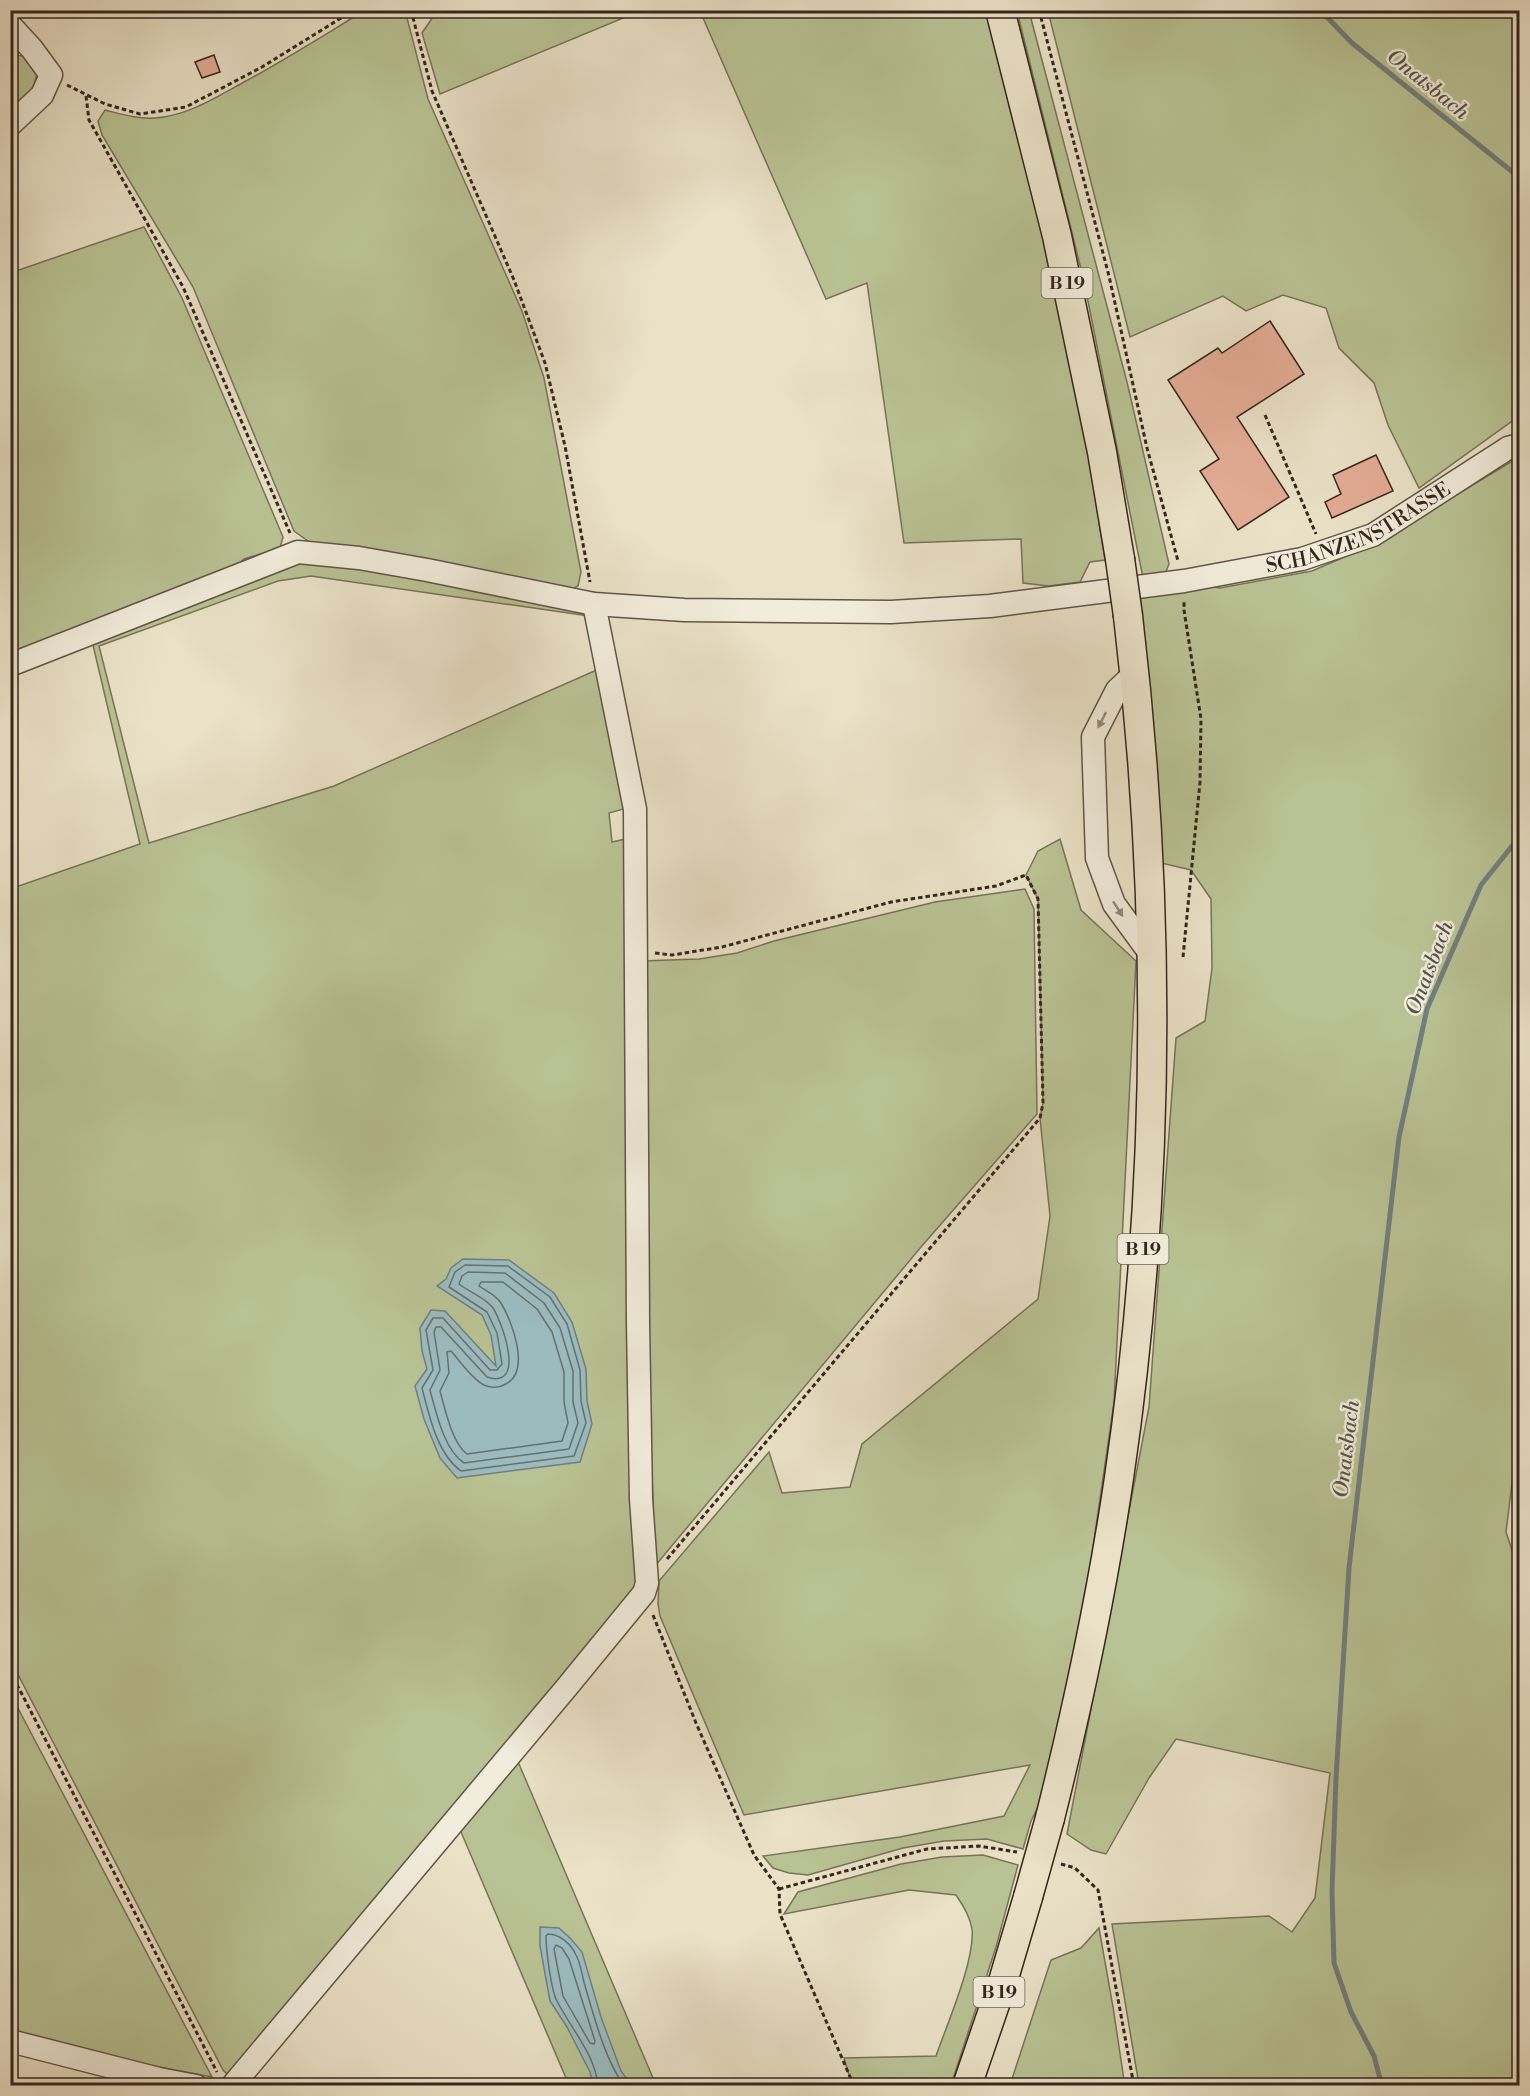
<svg xmlns="http://www.w3.org/2000/svg" width="1530" height="2096" font-family="'Libre Bodoni',serif">
	<rect width="100%" height="100%" fill="#eae1c7"/>
	<filter id="stains"><feTurbulence type="fractalNoise" baseFrequency=".00333" numOctaves="4"/><feColorMatrix values="0 0 0 0 .2 0 0 0 0 .09 0 0 0 0 .02 0 0 0 .5 -.17"/></filter>
	<radialGradient id="worn" r=".72"><stop offset=".6" stop-color="#630" stop-opacity="0"/><stop offset="1" stop-color="#630" stop-opacity=".3"/></radialGradient>
	<g fill="#b9c294" stroke="#777459" stroke-width="1.5">
		<path d="M364 11H402L406 14 428 99 522 311 544 378 581 572 578 586 566 592 315 546 294 531 193 287 102 135 98 121 105 110C121 114 137 119 155 118 187 116 217 97 244 82 285 60 324 35 364 11Z"/>
		<polygon points="437,11 437,10 640,11 440,94 422,33"/>
		<polygon points="700,11 986,11 1035,204 1080,402 1105,560 1090,562 1080,582 1048,586 1023,583 1021,539 904,543 867,283 826,299"/>
		<polygon points="1017,11 1029,11 1127,382 1169,564 1164,577 1143,578 1084,281"/>
		<polygon points="1048,11 1519,11 1519,416 1419,488 1388,425 1374,383 1339,348 1326,308 1283,295 1246,311 1223,296 1130,337"/>
		<polygon points="11,55 23,56 37,73 31,99 11,118"/>
		<polygon points="144,227 182,298 283,537 280,548 244,559 230,572 11,656 10,273"/>
		<polygon points="1519,457 1520,1418 1506,1532 1520,1574 1519,2085 1139,2085 1112,1924 1269,1916 1292,1932 1315,1898 1330,1773 1176,1739 1149,1778 1106,1854 1091,1850 1067,1834 1149,1407 1176,1038 1205,1021 1212,968 1211,899 1191,870 1161,863 1148,672 1138,590 1184,581 1220,588 1312,571 1375,544"/>
		<polygon points="320,561 576,607 589,616 311,576 278,581 99,646 149,843 334,786 601,668 627,808 609,813 612,842 630,838 640,1587 228,2075 223,2070 11,1661 10,889 140,844 92,641 284,566"/>
		<polygon points="1060,839 1081,910 1136,961 1114,1402 1088,1582 1063,1713 1040,1803 1031,1821 1023,1849 987,1839 944,1841 903,1848 808,1875 789,1873 773,1868 763,1856 900,1837 1004,1816 1030,1765 744,1815 660,1616 658,1604 659,1581 769,1452 782,1493 850,1487 862,1444 1038,1299 1050,1216 1040,1118 1043,1103 1038,899 1026,875 1038,851"/>
		<polygon points="1025,889 1034,909 1037,1114 921,1247 655,1566 642,1171 641,961 699,959 737,953 774,941 935,902"/>
		<polygon points="10,1693 212,2077 79,2052 11,2035"/>
		<polygon points="516,1757 656,2085 569,2085 458,1825"/>
		<path d="M983 1855 1018 1865 996 1947 951 2085H852L844 2058 936 2056C947 2024 975 1961 972 1929 970 1916 963 1905 956 1895L909 1890 784 1914 798 1892 901 1864 942 1857Z"/>
		<polygon points="1099,1928 1113,2007 1124,2080 1072,2086 1010,2085 1051,1960 1081,1948"/>
	</g>
	<g fill="#9bbbbf" stroke="#727f7f" stroke-width="1.5">
		<polygon points="463,1259 509,1260 554,1293 572,1322 586,1369 587,1401 592,1424 580,1462 457,1478 440,1458 424,1419 415,1386 427,1369 422,1351 420,1328 431,1310 445,1311 496,1366 491,1335 482,1315 437,1286 446,1279 451,1268"/>
		<polygon points="540,1927 559,1928 571,1939 582,1952 601,2017 621,2071 631,2085 593,2085 590,2072 567,2027 550,2001 540,1946"/>
	</g>
	<g fill="none" stroke-linecap="round" stroke-linejoin="round">
		<g stroke="#68706e" stroke-width="1.5">
			<path d="M465 1265 508 1266 550 1297 567 1324 580 1370 581 1401 586 1423 574 1456 461 1471C437 1454 429 1415 422 1388L433 1370 426 1330 433 1318H443L490 1370H497L502 1364 497 1333 487 1312 449 1287 455 1272Z"/>
			<path d="M468 1272 505 1273 544 1303 560 1328 573 1371V1402L578 1423 569 1449 464 1463C444 1450 436 1412 430 1390L440 1370 434 1332 436 1327H441L487 1377C527 1390 502 1322 493 1308 486 1298 469 1292 459 1284L462 1276Z"/>
			<path d="M481 1282H503L537 1309 552 1332 564 1372V1402L568 1423 562 1441 467 1454C452 1443 445 1409 440 1391L449 1373 447 1352 451 1351C461 1362 471 1378 484 1385 491 1388 499 1388 506 1384 531 1371 512 1321 501 1303 496 1295 486 1291 479 1286Z"/>
			<polygon points="556,1945 562,1948 569,1959 595,2041 594,2044 590,2043 563,1996 554,1949"/>
			<path d="M598 2086C596 2056 570 2027 557 2001 551 1990 546 1950 546 1936L548 1934C560 1934 571 1944 576 1955 581 1964 582 1976 585 1986 595 2019 604 2057 624 2086"/>
		</g>
		<g stroke="#727f7f" stroke-width="5">
			<polyline points="1320,10 1352,43 1520,178"/>
			<polyline points="1382,2086 1374,2056 1351,2012 1334,1963 1332,1891 1336,1778 1349,1568 1399,1137 1427,1009 1481,885 1520,836"/>
		</g>
	</g>
	<g fill="#e3ab94" stroke="#35261e" stroke-width="1.5">
		<polygon points="214,55 220,72 202,78 195,62"/>
		<polygon points="1270,321 1304,374 1237,417 1289,497 1238,530 1200,471 1219,459 1168,380 1218,348 1222,353"/>
		<polygon points="1376,455 1393,491 1332,518 1325,502 1341,494 1333,475"/>
	</g>
	<g fill="none" stroke-linecap="round" stroke-linejoin="round">
		<defs>
			<g id="minor">
				<polyline points="10,25 32,49 51,75 42,95 10,125"/>
				<path id="s1" d="M10 665 298 552 359 558 427 570 594 604 684 610 891 612 990 606 1184 581 1302 559 1373 535 1508 448 1520 445"/>
				<polyline points="1135,673 1117,690 1093,737 1097,858 1114,904 1152,956"/>
				<polyline points="10,2041 159,2079 196,2086"/>
				<polyline points="232,2086 567,1687 644,1593 647,1583 641,1499 638,1322 635,809 594,604"/>
			</g>
			<g id="major">
				<polyline points="1000,10 1057,236 1102,452 1120,559"/>
				<path d="M1050 1818C1078 1706 1102 1593 1119 1478 1161 1193 1162 902 1128 616"/>
				<polyline points="967,2086 1004,1978 1028,1897"/>
			</g>
		</defs>
		<use href="#minor" stroke="#625548" stroke-width="25"/>
		<use href="#major" stroke="#35261e" stroke-width="31"/>
		<g stroke="#35261e" stroke-width="3" stroke-dasharray="4.5 3" stroke-linecap="butt">
			<polyline points="411,10 432,91 514,280 545,363 565,446 590,582"/>
			<polyline points="1039,10 1109,276 1147,448 1178,561"/>
			<polyline points="67,85 105,104 140,114 186,107 262,67 354,10"/>
			<polyline points="86,96 89,120 183,287 290,533"/>
			<polyline points="1265,415 1316,534"/>
			<polyline points="655,953 672,955 722,947 891,902 996,886 1026,875 1038,899 1043,1103 1040,1118 667,1559"/>
			<polyline points="1183,957 1200,782 1201,719 1184,610 1184,600"/>
			<polyline points="653,1615 696,1723 754,1855 779,1889 780,1914 854,2086"/>
			<polyline points="10,1671 217,2072"/>
			<polyline points="1061,1864 1075,1868 1098,1890 1134,2086"/>
			<polyline points="779,1889 927,1849 979,1846 1017,1852"/>
		</g>
		<use href="#minor" stroke="#f1ecdb" stroke-width="22"/>
		<use href="#major" stroke="#eae1c7" stroke-width="28"/>
		<defs>
			<g id="major-bridge">
				<polyline points="1120,559 1128,616"/>
				<polyline points="1028,1897 1050,1818"/>
			</g>
		</defs>
		<use href="#major-bridge" stroke="#35261e" stroke-width="31" stroke-linecap="butt"/>
		<use href="#major-bridge" stroke="#eae1c7" stroke-width="28"/>
	</g>
	<defs><path id="oneway-solid" d="M-6-.8H1V-3.2L6.5 0L1 3.2V.8H-6Z" transform="scale(1.5)"/></defs>
	<g fill="#93897c">
		<use href="#oneway-solid" transform="translate(1102 720) rotate(117)"/>
		<use href="#oneway-solid" transform="translate(1118 909) rotate(57)"/>
	</g>
	<g text-anchor="middle" stroke-width="5" stroke-linejoin="round" paint-order="stroke">
		<g fill="#f1ecdb" stroke="#6d6157" stroke-width="1.5">
			<rect x="1041.5" y="268" width="51" height="30" rx="4.5"/>
			<rect x="1117.5" y="1234" width="51" height="30" rx="4.5"/>
			<rect x="973.5" y="1977" width="51" height="30" rx="4.5"/>
		</g>
		<g font-size="18" font-weight="bold" fill="#35261e">
			<text x="1067" y="289">B 19</text>
			<text x="1143" y="1255">B 19</text>
			<text x="999" y="1998">B 19</text>
		</g>
		<g font-size="20" fill="#35261e" stroke="#f1ecdb">
			<text dy="7" stroke="none"><textPath href="#s1" startOffset="1386">SCHANZENSTRASSE</textPath></text>
		</g>
		<g font-size="21" font-style="italic" fill="#54534e" stroke="#f1ecdb">
			<text transform="translate(1428 84) rotate(39)" y="7">Onatsbach</text>
			<text transform="translate(1429 968) rotate(-69)" y="7">Onatsbach</text>
			<text transform="translate(1346 1449) rotate(-83)" y="7">Onatsbach</text>
		</g>
	</g>
	<rect width="1530" height="2096" fill="none" stroke="#eae1c7" stroke-width="36"/>
	<rect x="12" y="12" width="1506" height="2072" fill="none" stroke="#35261e" stroke-width="3"/>
	<rect x="18" y="18" width="1494" height="2060" fill="none" stroke="#35261e" stroke-width="1.5"/>
	<rect width="100%" height="100%" filter="url(#stains)"/>
	<rect width="100%" height="100%" fill="url(#worn)"/>
</svg>
